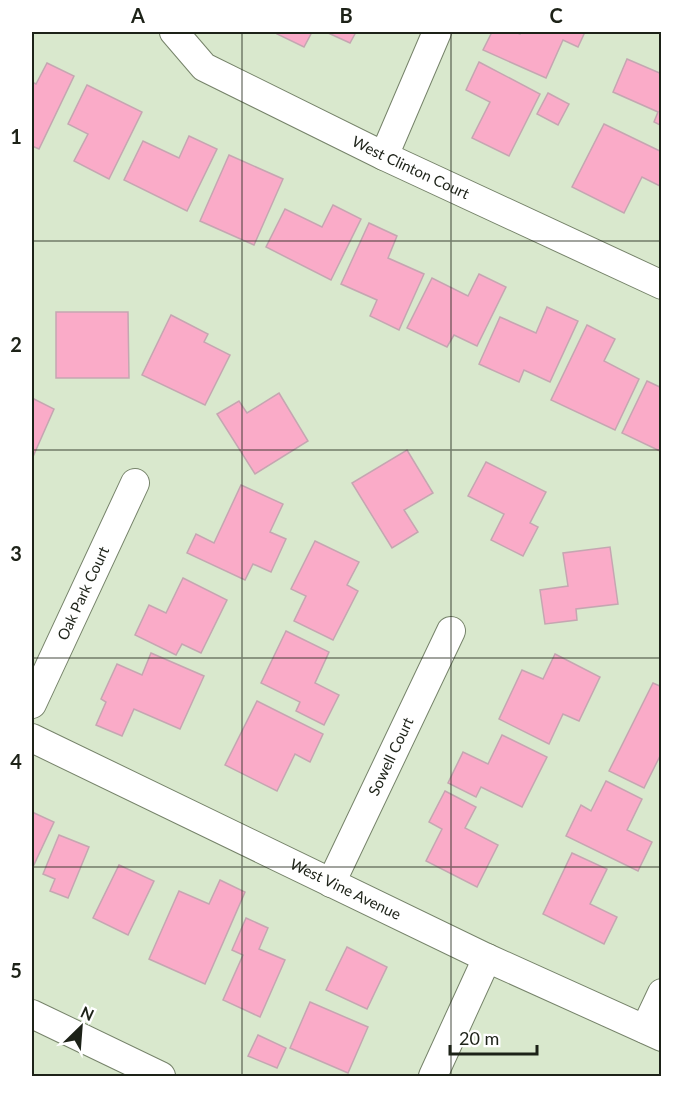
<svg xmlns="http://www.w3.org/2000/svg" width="693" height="1108" font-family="Lato,sans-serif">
	<rect width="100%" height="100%" fill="#d9e8cd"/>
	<g fill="#faabc8" stroke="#c5a6b1" stroke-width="1.5">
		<polygon points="278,32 312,32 304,47 277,34"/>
		<polygon points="326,32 356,32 350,43"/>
		<polygon points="492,32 515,32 520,34 521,32 585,32 578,47 563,40 546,78 483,50"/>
		<polygon points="627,59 662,74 662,126 654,122 658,112 613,92"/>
		<polygon points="479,62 540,94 509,156 472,138 490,102 466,90"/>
		<polygon points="47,63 74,76 39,149 32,146 32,82 36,84"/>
		<polygon points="87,85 142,112 109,179 74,161 88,134 68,124"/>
		<polygon points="548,93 569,104 558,125 537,114"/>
		<polygon points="604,124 662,152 662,187 642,177 624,213 572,187"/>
		<polygon points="189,136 217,149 187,211 124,180 143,141 179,158"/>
		<polygon points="229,155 283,179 254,245 200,221"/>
		<polygon points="333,205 361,219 331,280 266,247 285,209 322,227"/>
		<polygon points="369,223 397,236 388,258 424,274 399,330 370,316 377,300 341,284"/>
		<polygon points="479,274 506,287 477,346 454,335 447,347 407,328 432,278 468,296"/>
		<polygon points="547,307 578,321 550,382 524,370 519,382 479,364 500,317 536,333"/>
		<polygon points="56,312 128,312 129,378 56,378"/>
		<polygon points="171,315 208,334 204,342 230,355 205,405 142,375"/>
		<polygon points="587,325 615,339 604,361 639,379 615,430 551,400"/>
		<polygon points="647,381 662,388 662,452 622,433"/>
		<polygon points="279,393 308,441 255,474 217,414 239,401 247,413"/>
		<polygon points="32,398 54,409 32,459"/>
		<polygon points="407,450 433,493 404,510 418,532 392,548 352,483"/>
		<polygon points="486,462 546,492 530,523 538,527 523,556 491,540 504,514 468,496"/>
		<polygon points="241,485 283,504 270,532 286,539 271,572 253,564 245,580 187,553 196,534 214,543"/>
		<polygon points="315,541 359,562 347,585 358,591 333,640 294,621 306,596 291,589"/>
		<polygon points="610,547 618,604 576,609 577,620 545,624 540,590 568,586 563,553"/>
		<polygon points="183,578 227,600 201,653 182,644 176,655 135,635 149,605 166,613"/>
		<polygon points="286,631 329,652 315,683 339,695 324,725 296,711 300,702 261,683"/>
		<polygon points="151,653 204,676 180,729 134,709 122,736 96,725 106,702 101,699 117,664 142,675"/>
		<polygon points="555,654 600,677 579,721 563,714 549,744 499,719 522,670 543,679"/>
		<polygon points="653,683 662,687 662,752 644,788 609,771"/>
		<polygon points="257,701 323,734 310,762 295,754 277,791 225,765"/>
		<polygon points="502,735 547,757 522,807 481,787 476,797 448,783 463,752 488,764"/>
		<polygon points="606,781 642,799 627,830 652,842 638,871 566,836 581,805 591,811"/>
		<polygon points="445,791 476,807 465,828 498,845 477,887 426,861 442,829 429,822"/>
		<polygon points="32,812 54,822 32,869"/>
		<polygon points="59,835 89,847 68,898 50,891 55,879 43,874"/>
		<polygon points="572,853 607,869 590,904 617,917 604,944 543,914"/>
		<polygon points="119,865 154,881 128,935 93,918"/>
		<polygon points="220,880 245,892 205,984 149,959 179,891 209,904"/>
		<polygon points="246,918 268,928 259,949 285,960 260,1017 223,1000 243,955 232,950"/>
		<polygon points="347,947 387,967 367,1009 326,990"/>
		<polygon points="310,1002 368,1027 348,1073 290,1048"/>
		<polygon points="258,1035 286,1048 277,1068 248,1056"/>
	</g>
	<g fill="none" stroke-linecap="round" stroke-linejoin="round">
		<defs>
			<g id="minor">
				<path id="s1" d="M174 32 204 67 384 156 662 285"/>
				<polyline points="384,156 437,32"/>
				<path id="s2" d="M32 704 135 483"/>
				<path id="s3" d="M32 738 487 958 662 1037"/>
				<path id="s4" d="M331 883 451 631"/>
				<polyline points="32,1014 161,1076"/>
				<polyline points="645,1029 662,993"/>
				<polyline points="433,1076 487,958"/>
			</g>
		</defs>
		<use href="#minor" stroke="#76836a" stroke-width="30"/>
		<use href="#minor" stroke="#fff" stroke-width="28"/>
	</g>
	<path fill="none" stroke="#1d2218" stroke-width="1.5" stroke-opacity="0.55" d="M242 32V1076M451 32V1076M32 241H662M32 450H662M32 658H662M32 867H662"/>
	<g text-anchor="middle" stroke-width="5" stroke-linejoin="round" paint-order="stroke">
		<g font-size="15" fill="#1d2218" stroke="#fff">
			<text dy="5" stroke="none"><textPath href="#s1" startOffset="276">West Clinton Court</textPath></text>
			<text dy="5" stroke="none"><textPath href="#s2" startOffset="122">Oak Park Court</textPath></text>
			<text dy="5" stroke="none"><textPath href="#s4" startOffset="140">Sowell Court</textPath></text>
			<text dy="5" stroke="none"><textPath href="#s3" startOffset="348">West Vine Avenue</textPath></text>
		</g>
	</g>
	<rect width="693" height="1108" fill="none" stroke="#ffffff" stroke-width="66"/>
	<g transform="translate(81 1027) rotate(25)" stroke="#ffffff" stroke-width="4.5" paint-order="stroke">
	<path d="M0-4.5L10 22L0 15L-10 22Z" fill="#1d2218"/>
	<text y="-9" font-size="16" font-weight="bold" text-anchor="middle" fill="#1d2218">N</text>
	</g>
	<path d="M450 1045v9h87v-9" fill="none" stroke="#1d2218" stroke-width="3"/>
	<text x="459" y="1045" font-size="18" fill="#1d2218" stroke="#ffffff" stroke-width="4.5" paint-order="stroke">20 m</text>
	<rect x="33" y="33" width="627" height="1042" fill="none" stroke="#1d2218" stroke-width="2"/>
	<g font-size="20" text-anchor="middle" font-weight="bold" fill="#1d2218">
		<text x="138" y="23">A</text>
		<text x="346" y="23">B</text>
		<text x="556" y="23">C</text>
		<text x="16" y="144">1</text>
		<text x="16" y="352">2</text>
		<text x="16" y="561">3</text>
		<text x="16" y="769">4</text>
		<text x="16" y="978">5</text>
	</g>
</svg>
